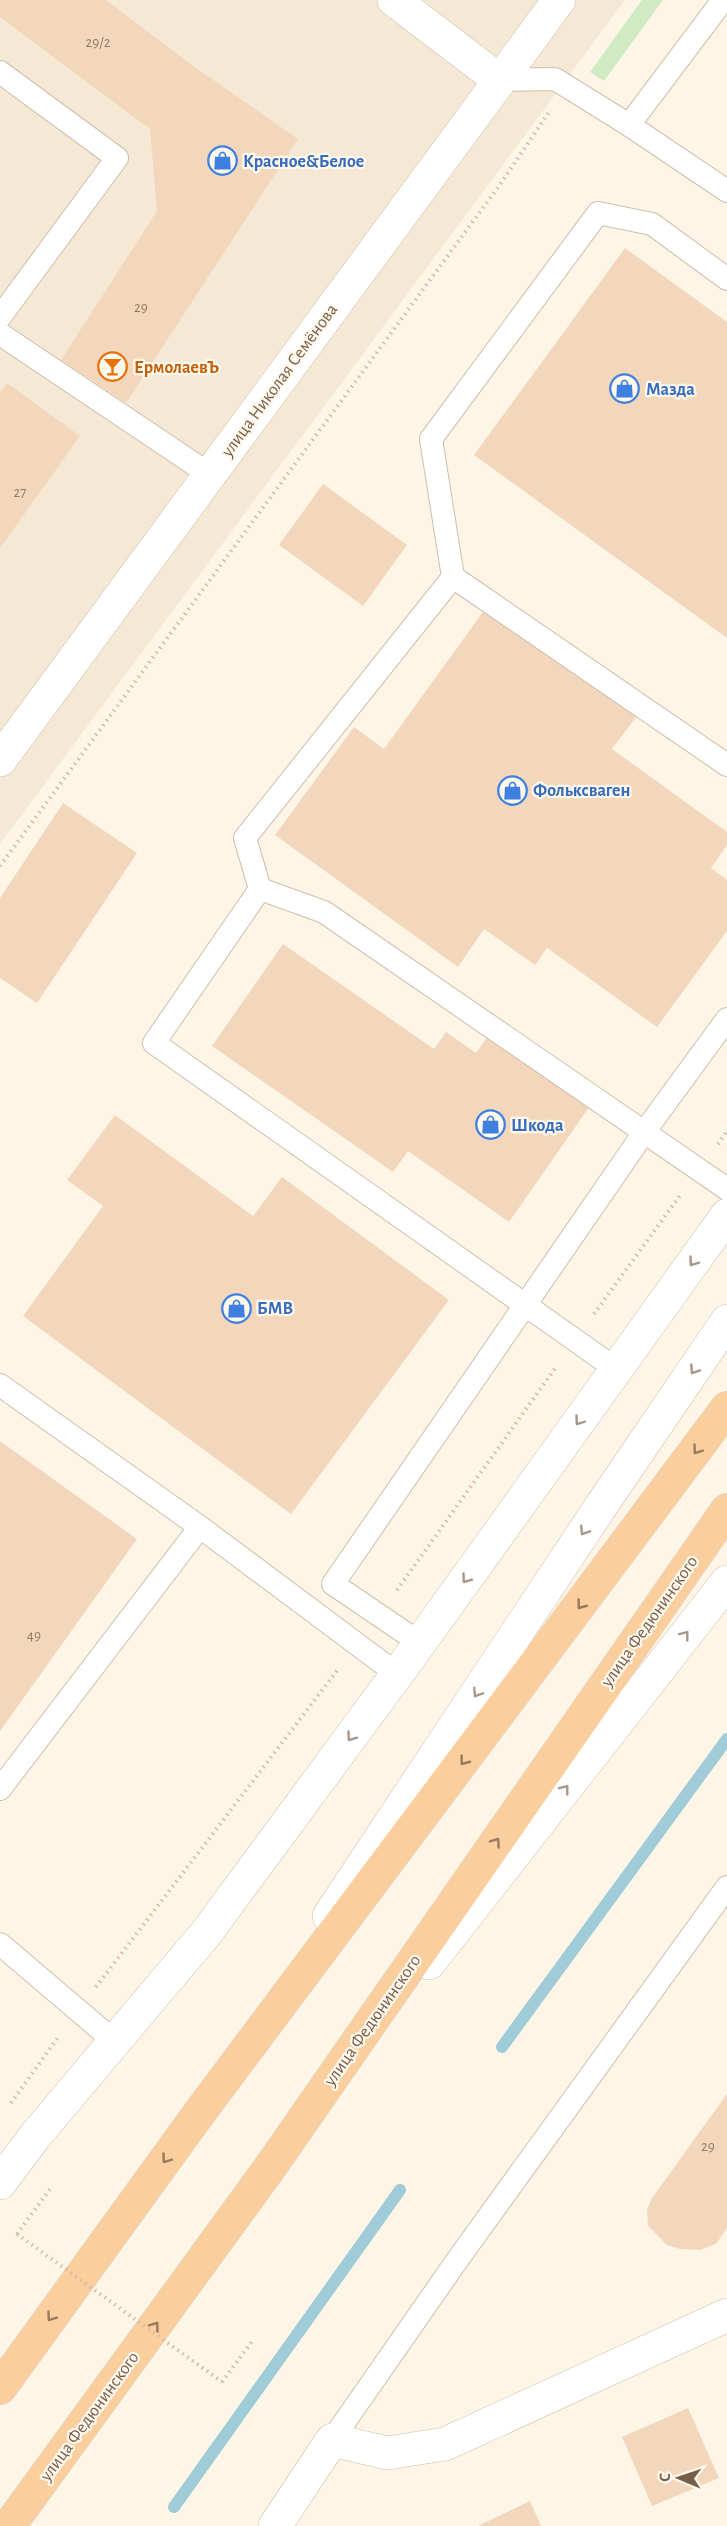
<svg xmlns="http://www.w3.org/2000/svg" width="727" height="2526" font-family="'Alegreya Sans',sans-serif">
	<rect width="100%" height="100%" fill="#fdf6e6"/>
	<polygon fill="#f5e8d4" points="0,0 625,0 0,844"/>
	<polygon fill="#d0ebc4" points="642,0 663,0 604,81 590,72"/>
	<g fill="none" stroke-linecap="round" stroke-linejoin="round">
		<g stroke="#a0cbd9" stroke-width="12">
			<polyline points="502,2047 727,1739"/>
			<polyline points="174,2507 400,2190"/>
		</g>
	</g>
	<g fill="#f3d7bd">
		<polygon points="0,0 106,0 196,68 298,139 126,403 61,360 157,211 150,129 0,17"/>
		<polygon points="625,248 727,322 727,638 474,455"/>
		<polygon points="7,383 80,436 0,548 0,393"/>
		<polygon points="323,484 407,545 363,606 279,545"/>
		<polygon points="485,609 636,717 612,749 727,832 727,845 711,868 727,880 727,931 657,1027 547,948 535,965 484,929 458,967 275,835 354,727 384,749"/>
		<polygon points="63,803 137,853 37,1003 0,978 0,898"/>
		<polygon points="283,944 434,1049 446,1032 476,1053 489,1035 590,1106 509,1222 408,1151 393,1172 212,1046"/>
		<polygon points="115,1115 253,1216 282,1177 449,1300 291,1514 23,1316 103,1206 67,1180"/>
		<polygon points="0,1441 137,1539 0,1731"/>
		<polygon points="727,2094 727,2228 716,2244 700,2250 680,2249 667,2245 648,2226 647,2210 652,2198"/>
		<polygon points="688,2408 719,2478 652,2506 622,2437"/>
		<polygon points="530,2501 541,2526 478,2526"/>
	</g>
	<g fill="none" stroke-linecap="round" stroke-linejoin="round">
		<defs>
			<g id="service">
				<polyline points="0,72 117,158 0,317"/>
				<polyline points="499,80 555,79 629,125 727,191"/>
				<polyline points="629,125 723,0"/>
				<polyline points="0,334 209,474"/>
				<polyline points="453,577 727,765"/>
				<polyline points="260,889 324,912 727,1189"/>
				<polyline points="616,1369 154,1043 260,889 245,838 453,577 431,439 598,213 652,224 727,279"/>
				<polyline points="0,1385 200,1527 397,1674"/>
				<polyline points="420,1643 333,1584 645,1131 727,1019"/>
				<polyline points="0,1789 200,1527"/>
				<polyline points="0,1944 114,2041"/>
				<polyline points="332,2440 458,2259 727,1887"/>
			</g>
			<g id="minor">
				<polyline points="394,0 499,80"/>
				<polyline points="0,760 559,0"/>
				<polyline points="0,2183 35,2136 207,1932 420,1643 727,1215"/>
				<polyline points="275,2526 332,2440 387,2453 445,2444 727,2315"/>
			</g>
			<g id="secondary">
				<polyline points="329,1916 599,1509 727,1321"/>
				<polyline points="429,1963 727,1582"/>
			</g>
			<g id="trunk">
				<polyline points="0,2388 200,2112 727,1408"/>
				<polyline points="9,2526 271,2166 727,1510"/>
			</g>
		</defs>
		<use href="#service" stroke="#cfbeac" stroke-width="24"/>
		<use href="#minor" stroke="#cfbeac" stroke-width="34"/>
		<use href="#secondary" stroke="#d2bfa9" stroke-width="34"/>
		<use href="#trunk" stroke="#dcd5d0" stroke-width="34"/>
		<g stroke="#d8baa0" stroke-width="4" stroke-dasharray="1.5 4.5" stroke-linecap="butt">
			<polyline points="0,866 499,186 549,112"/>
			<polyline points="718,1144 727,1131"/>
			<polyline points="594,1314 681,1194"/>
			<polyline points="397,1590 556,1367"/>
			<polyline points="96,1987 339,1668"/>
			<polyline points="11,2103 59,2036"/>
			<polyline points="17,2234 50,2189"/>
			<polyline points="222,2382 253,2340"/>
		</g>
		<use href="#service" stroke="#fff" stroke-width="22"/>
		<use href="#minor" stroke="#fff" stroke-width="33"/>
		<use href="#secondary" stroke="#fff" stroke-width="33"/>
		<use href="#trunk" stroke="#face9d" stroke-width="33"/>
		<polyline stroke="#d8baa0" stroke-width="4" stroke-dasharray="1.5 4.5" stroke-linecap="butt" points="17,2234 222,2382"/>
	</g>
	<defs><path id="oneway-chevron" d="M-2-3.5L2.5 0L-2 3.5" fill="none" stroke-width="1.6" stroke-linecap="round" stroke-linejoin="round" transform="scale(1.5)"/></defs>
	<g stroke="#a79689">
		<use href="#oneway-chevron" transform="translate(693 1262) rotate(126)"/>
		<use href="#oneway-chevron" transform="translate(694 1370) rotate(124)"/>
		<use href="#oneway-chevron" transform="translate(579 1421) rotate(126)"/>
		<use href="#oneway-chevron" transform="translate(584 1531) rotate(123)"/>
		<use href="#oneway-chevron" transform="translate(466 1579) rotate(126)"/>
		<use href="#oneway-chevron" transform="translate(685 1635) rotate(-52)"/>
		<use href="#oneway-chevron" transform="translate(477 1693) rotate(123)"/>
		<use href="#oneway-chevron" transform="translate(351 1737) rotate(126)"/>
		<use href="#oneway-chevron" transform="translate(565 1789) rotate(-52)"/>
	</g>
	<g stroke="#987a5f">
		<use href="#oneway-chevron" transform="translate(697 1450) rotate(126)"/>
		<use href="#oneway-chevron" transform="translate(581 1605) rotate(127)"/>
		<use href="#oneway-chevron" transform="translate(464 1761) rotate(127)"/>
		<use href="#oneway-chevron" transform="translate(496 1842) rotate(-55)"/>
		<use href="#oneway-chevron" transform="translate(166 2159) rotate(126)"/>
		<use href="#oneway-chevron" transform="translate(51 2317) rotate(126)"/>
		<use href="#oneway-chevron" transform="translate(155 2326) rotate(-54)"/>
	</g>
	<defs>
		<symbol id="shop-ring" viewBox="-11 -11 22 22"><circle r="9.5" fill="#fff9ed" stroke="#3f7fe0" stroke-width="1.5"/><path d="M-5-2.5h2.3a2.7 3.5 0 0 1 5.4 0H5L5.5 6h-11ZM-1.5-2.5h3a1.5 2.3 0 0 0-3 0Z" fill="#3f7fe0"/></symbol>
		<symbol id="bar-ring" viewBox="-11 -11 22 22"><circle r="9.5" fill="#fff9ed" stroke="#e8710a" stroke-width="1.5"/><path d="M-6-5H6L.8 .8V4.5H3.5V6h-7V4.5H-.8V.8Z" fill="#e8710a"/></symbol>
	</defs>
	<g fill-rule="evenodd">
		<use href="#shop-ring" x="206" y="144" width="33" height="33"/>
		<use href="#bar-ring" x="96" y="350" width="33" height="33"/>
		<use href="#shop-ring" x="608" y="372" width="33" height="33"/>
		<use href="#shop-ring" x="496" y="774" width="33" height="33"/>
		<use href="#shop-ring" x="474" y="1108" width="33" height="33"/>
		<use href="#shop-ring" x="220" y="1292" width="33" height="33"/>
	</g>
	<g text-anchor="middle" stroke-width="4.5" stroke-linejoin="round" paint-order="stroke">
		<g font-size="15" fill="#967c67">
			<text x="98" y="47">29/2</text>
			<text x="141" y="312">29</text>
			<text x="20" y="497">27</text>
			<text x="34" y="1640">49</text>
			<text x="708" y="2151">29</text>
		</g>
		<g font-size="18" font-weight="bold" fill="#366cbe" stroke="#fff9ed" text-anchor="start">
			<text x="243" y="167">Красное&amp;Белое</text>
			<text x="646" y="395">Мазда</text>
			<text x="533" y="796">Фольксваген</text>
			<text x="511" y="1131">Шкода</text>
			<text x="257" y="1314">БМВ</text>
		</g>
		<g font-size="18" font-weight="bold" fill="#c56008" stroke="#fff9ed" text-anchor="start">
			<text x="134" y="373">ЕрмолаевЪ</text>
		</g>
		<g font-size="18" fill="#775e4a" stroke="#fff9ed">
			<text transform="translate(279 380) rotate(-54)" y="6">улица Николая Семёнова</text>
			<text transform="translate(649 1621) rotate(-55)" y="6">улица Федюнинского</text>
			<text transform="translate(372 2020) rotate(-55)" y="6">улица Федюнинского</text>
			<text transform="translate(89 2416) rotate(-54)" y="6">улица Федюнинского</text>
		</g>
	</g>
	<g transform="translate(679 2478) rotate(272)" stroke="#fff9ed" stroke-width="4.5" paint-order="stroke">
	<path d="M0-4.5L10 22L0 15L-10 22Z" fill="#775e4a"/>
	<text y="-9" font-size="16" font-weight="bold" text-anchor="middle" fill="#775e4a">С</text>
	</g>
</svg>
